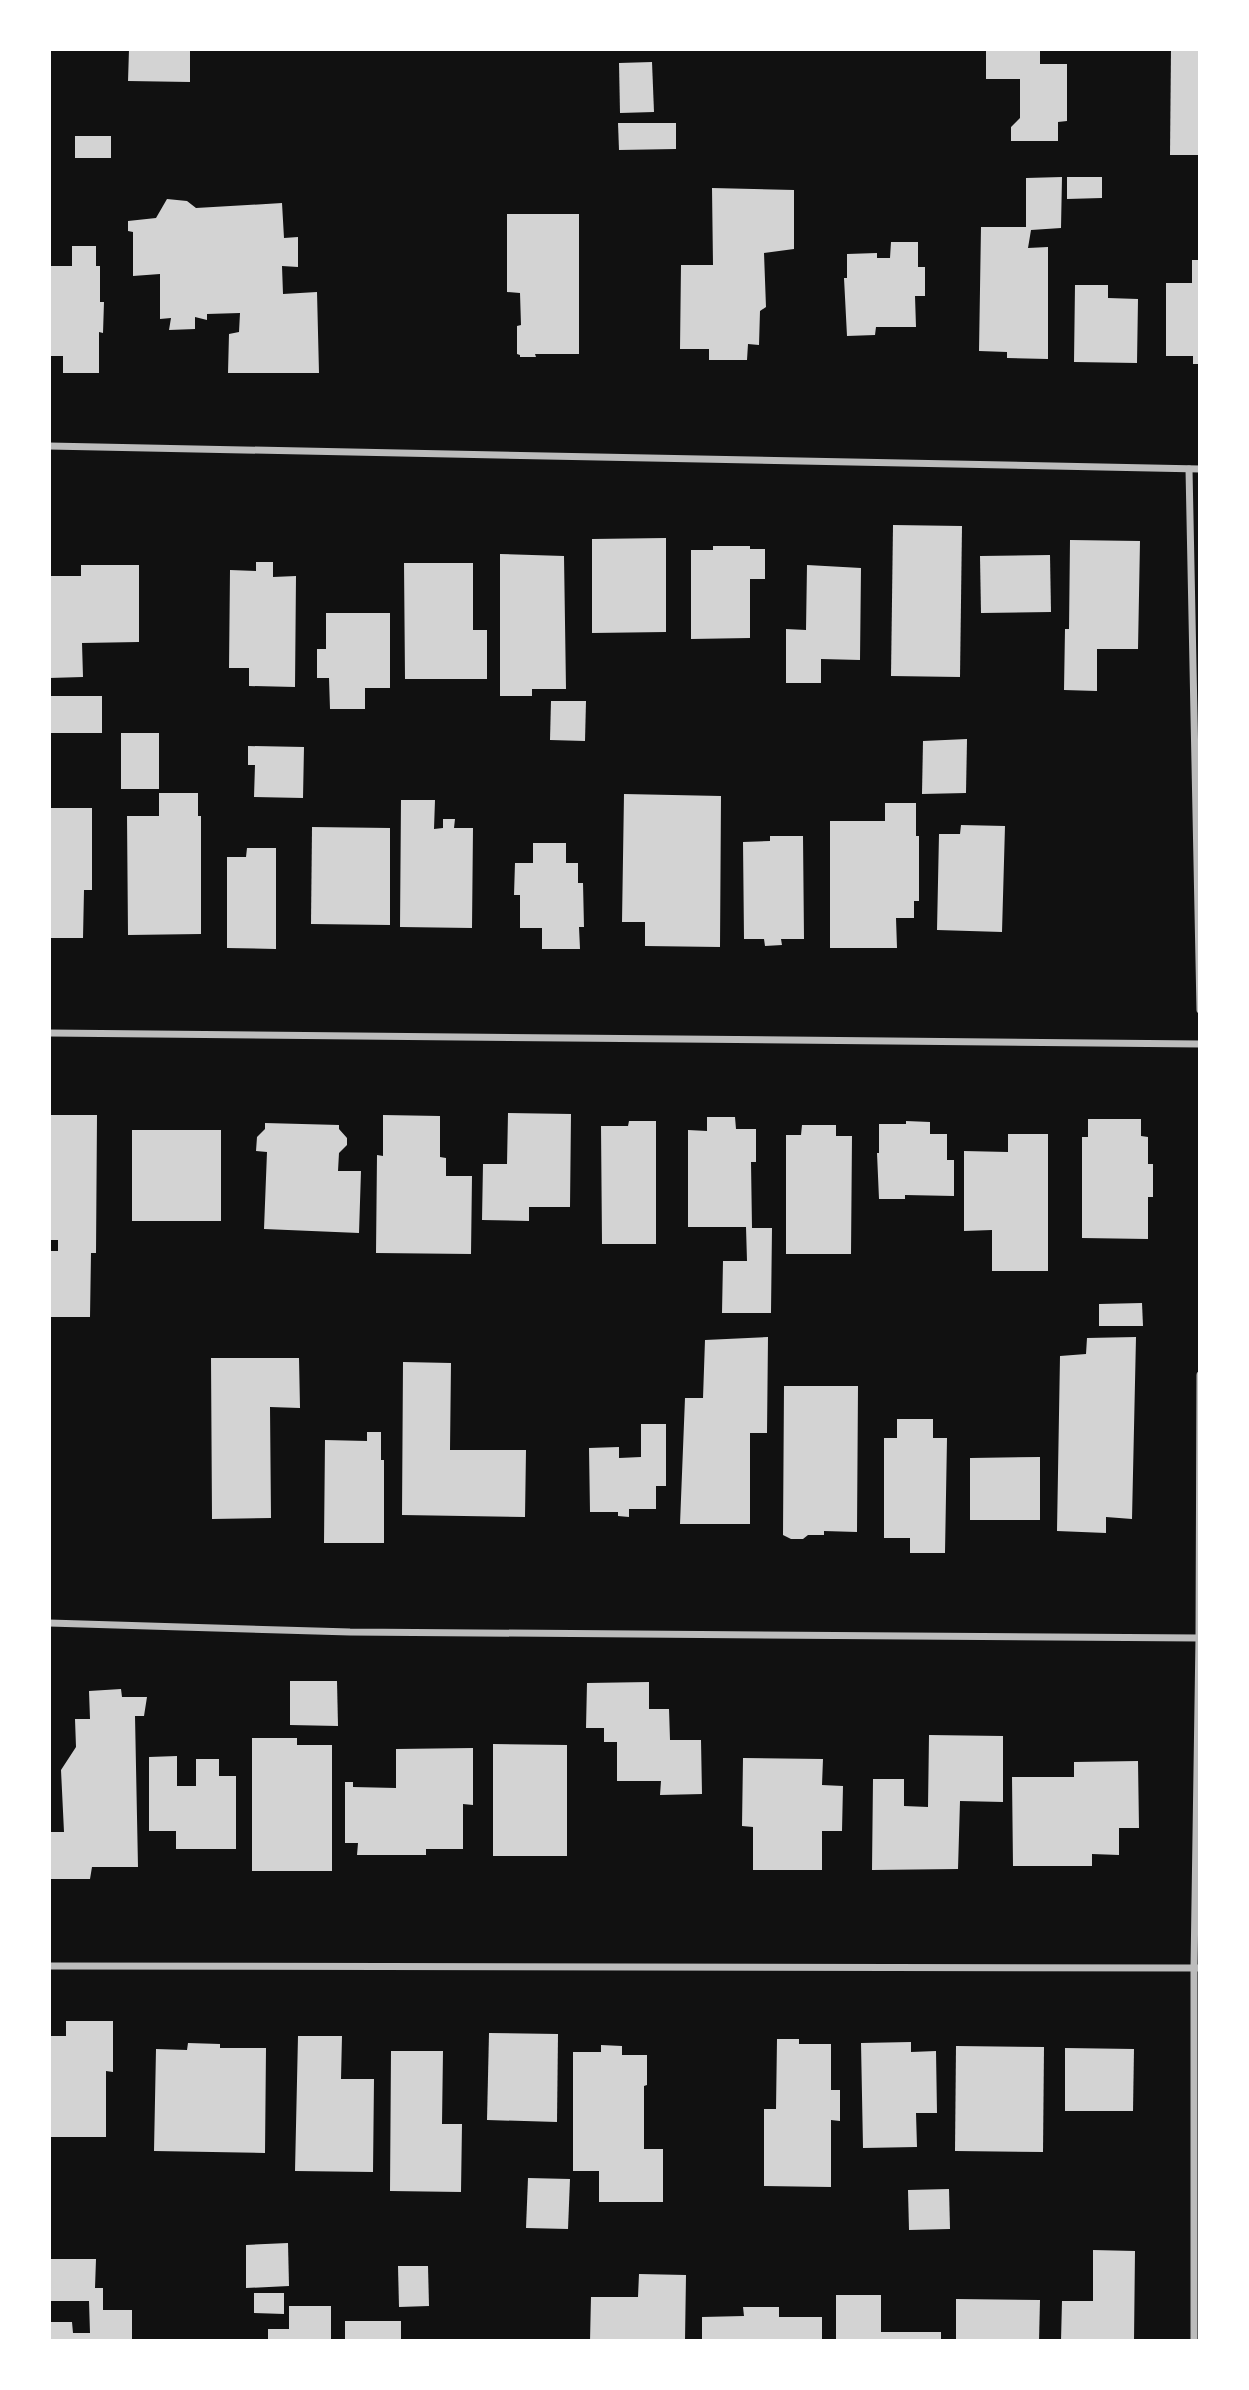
<svg xmlns="http://www.w3.org/2000/svg" width="1249" height="2390" font-family="'DM Sans',sans-serif">
	<rect width="100%" height="100%" fill="#111"/>
	<g fill="#d3d3d3">
		<polygon points="129,49 190,49 190,82 128,81"/>
		<polygon points="986,49 1040,49 1040,64 1067,64 1067,121 1058,122 1058,141 1011,141 1011,127 1020,118 1020,79 986,79"/>
		<polygon points="1171,49 1200,49 1200,155 1170,155"/>
		<polygon points="652,62 654,112 620,113 619,63"/>
		<polygon points="618,123 676,123 676,149 619,150"/>
		<rect x="75" y="136" width="36" height="22"/>
		<polygon points="1062,177 1061,228 1031,230 1028,248 1048,247 1048,359 1007,358 1007,352 979,351 981,227 1026,227 1026,178"/>
		<polygon points="1067,177 1102,177 1102,198 1067,199"/>
		<polygon points="712,188 794,190 794,249 764,253 766,307 760,311 759,345 748,344 747,360 709,360 709,349 680,349 681,265 713,265"/>
		<polygon points="167,199 187,201 196,208 282,203 284,238 298,237 298,267 282,266 283,294 317,292 319,373 228,373 229,334 239,332 240,313 207,314 207,320 195,317 195,329 169,330 171,318 160,319 160,274 133,276 133,232 128,231 128,221 156,218"/>
		<polygon points="507,214 579,214 579,354 535,354 536,357 520,357 520,355 517,354 517,326 521,325 520,293 507,292"/>
		<polygon points="891,242 918,242 918,267 925,267 925,296 915,296 916,327 876,327 875,335 847,336 844,278 847,278 847,254 877,253 877,258 890,258"/>
		<polygon points="72,246 96,246 96,266 100,266 100,302 104,302 103,333 99,332 99,373 63,373 63,356 49,356 49,266 72,266"/>
		<polygon points="1192,260 1200,260 1200,364 1193,364 1193,356 1166,356 1166,283 1192,283"/>
		<polygon points="1075,285 1108,285 1108,298 1138,299 1137,363 1074,362"/>
		<polygon points="893,525 962,526 960,677 891,676"/>
		<polygon points="666,538 666,632 592,633 592,539"/>
		<polygon points="1070,540 1140,541 1138,649 1097,649 1097,691 1064,690 1065,629 1069,629"/>
		<polygon points="713,546 750,546 750,549 765,549 765,579 750,579 750,638 691,639 691,550 713,550"/>
		<polygon points="500,554 564,556 566,689 532,689 532,696 500,696"/>
		<polygon points="1050,555 1051,612 981,613 980,556"/>
		<polygon points="256,562 273,562 273,577 296,576 295,687 249,686 249,668 229,668 230,570 256,571"/>
		<polygon points="404,563 473,563 473,630 487,630 487,679 405,679"/>
		<polygon points="81,565 139,565 139,642 82,643 83,677 49,678 49,576 81,576"/>
		<polygon points="807,565 861,568 860,660 821,659 821,683 786,683 786,629 806,630"/>
		<polygon points="326,613 390,613 390,688 365,688 365,709 330,709 329,678 317,678 317,649 326,649"/>
		<rect x="49" y="696" width="53" height="37"/>
		<polygon points="551,701 586,701 585,741 550,740"/>
		<rect x="121" y="733" width="38" height="56"/>
		<polygon points="967,739 966,793 922,794 923,741"/>
		<polygon points="248,746 304,747 303,798 254,797 255,765 248,765"/>
		<polygon points="159,793 198,793 198,816 201,816 201,934 128,935 127,816 159,816"/>
		<polygon points="624,794 721,796 720,947 645,946 645,922 622,922"/>
		<polygon points="401,800 435,800 434,829 443,828 443,819 455,819 454,828 473,828 472,928 400,927"/>
		<polygon points="885,803 916,803 916,836 919,836 919,901 914,901 914,918 896,918 897,948 830,948 830,821 885,821"/>
		<polygon points="49,808 92,808 92,890 84,890 83,938 49,938"/>
		<polygon points="961,825 1005,826 1002,932 937,930 939,834 960,834"/>
		<polygon points="312,827 390,828 390,925 311,924"/>
		<polygon points="770,836 803,836 804,939 781,939 782,945 765,946 764,939 744,939 743,842 770,841"/>
		<polygon points="533,843 566,843 566,863 578,863 578,883 583,883 584,927 579,927 580,949 542,949 542,928 520,928 520,895 514,895 515,863 533,863"/>
		<polygon points="247,848 276,848 276,949 227,948 227,857 246,857"/>
		<polygon points="508,1113 571,1114 570,1207 529,1207 529,1221 482,1220 483,1164 507,1164"/>
		<polygon points="49,1115 97,1115 96,1253 91,1253 90,1317 49,1317 49,1251 58,1251 58,1240 49,1240"/>
		<polygon points="383,1115 440,1116 440,1157 446,1158 446,1176 472,1176 471,1254 376,1253 377,1155 383,1156"/>
		<polygon points="707,1117 735,1117 736,1129 756,1129 756,1162 751,1162 752,1228 772,1228 771,1313 722,1313 723,1261 747,1261 746,1227 688,1227 688,1130 707,1131"/>
		<polygon points="1088,1119 1141,1119 1141,1136 1148,1137 1148,1164 1153,1164 1153,1197 1148,1197 1148,1239 1082,1238 1082,1137 1088,1137"/>
		<polygon points="629,1121 656,1121 656,1244 602,1244 601,1126 628,1126"/>
		<polygon points="906,1121 930,1122 930,1134 947,1134 947,1160 954,1160 954,1196 905,1195 905,1199 879,1199 877,1153 879,1153 879,1124 906,1124"/>
		<polygon points="265,1123 339,1125 339,1129 347,1138 347,1145 339,1153 338,1171 361,1171 359,1233 264,1229 267,1152 256,1151 257,1137 265,1129"/>
		<polygon points="802,1125 836,1125 836,1136 852,1136 851,1254 786,1254 786,1135 801,1135"/>
		<rect x="132" y="1130" width="89" height="91"/>
		<polygon points="1008,1134 1048,1134 1048,1271 992,1271 992,1230 964,1231 964,1151 1008,1152"/>
		<polygon points="1142,1303 1143,1326 1099,1326 1099,1304"/>
		<polygon points="768,1337 767,1433 750,1433 750,1524 680,1524 685,1398 703,1398 705,1340"/>
		<polygon points="1136,1337 1132,1519 1106,1517 1106,1533 1057,1531 1060,1356 1086,1354 1087,1338"/>
		<polygon points="211,1358 299,1358 300,1408 270,1407 271,1518 212,1519"/>
		<polygon points="403,1362 451,1363 450,1450 526,1450 525,1517 402,1515"/>
		<polygon points="784,1386 858,1386 857,1532 824,1531 824,1535 808,1535 803,1539 791,1539 783,1535"/>
		<polygon points="897,1419 933,1419 933,1438 947,1438 945,1553 910,1553 910,1538 884,1538 884,1438 897,1438"/>
		<polygon points="641,1424 666,1424 666,1486 656,1486 656,1509 629,1509 629,1517 618,1516 618,1512 590,1512 589,1448 619,1447 619,1458 641,1457"/>
		<polygon points="367,1432 381,1432 381,1460 384,1460 384,1543 324,1543 325,1440 367,1441"/>
		<polygon points="1040,1457 1040,1520 970,1520 970,1458"/>
		<polygon points="290,1681 337,1681 338,1726 290,1725"/>
		<polygon points="649,1682 649,1709 669,1709 670,1740 701,1740 702,1794 660,1795 661,1781 617,1781 617,1742 604,1742 604,1728 586,1728 587,1683"/>
		<polygon points="121,1689 122,1697 147,1697 144,1716 135,1716 138,1867 92,1867 90,1879 49,1879 49,1832 64,1832 61,1770 76,1747 75,1719 90,1719 89,1691"/>
		<polygon points="929,1735 1003,1736 1003,1802 960,1801 958,1869 872,1870 873,1779 904,1779 904,1806 928,1807"/>
		<polygon points="252,1738 297,1738 297,1745 332,1745 332,1871 252,1871"/>
		<polygon points="493,1744 567,1745 567,1856 493,1856"/>
		<polygon points="473,1748 473,1805 463,1804 463,1849 426,1849 426,1855 357,1855 358,1843 345,1843 345,1782 353,1782 353,1787 396,1788 396,1749"/>
		<polygon points="177,1756 177,1786 196,1786 196,1759 219,1759 219,1776 236,1776 236,1849 176,1849 176,1831 149,1831 149,1757"/>
		<polygon points="743,1758 823,1759 822,1785 843,1786 842,1831 822,1831 822,1870 753,1870 753,1827 742,1826"/>
		<polygon points="1138,1761 1139,1828 1119,1828 1119,1855 1092,1854 1092,1866 1013,1866 1012,1777 1074,1777 1074,1762"/>
		<polygon points="66,2021 113,2021 113,2072 106,2071 106,2137 49,2137 49,2036 66,2036"/>
		<polygon points="489,2033 558,2034 557,2122 487,2120"/>
		<polygon points="298,2036 342,2036 341,2079 374,2079 373,2172 295,2171"/>
		<polygon points="777,2039 799,2039 799,2044 831,2044 831,2090 840,2090 840,2121 831,2120 831,2187 764,2186 764,2109 776,2109"/>
		<polygon points="911,2042 911,2052 936,2051 937,2113 916,2113 917,2147 863,2148 861,2043"/>
		<polygon points="188,2043 220,2044 220,2048 266,2048 265,2153 154,2151 156,2049 187,2050"/>
		<polygon points="601,2045 622,2046 622,2055 647,2055 647,2085 644,2086 644,2149 663,2149 663,2202 599,2202 599,2171 573,2171 573,2052 601,2052"/>
		<polygon points="956,2046 1044,2047 1043,2152 955,2151"/>
		<polygon points="1065,2048 1134,2049 1133,2111 1065,2111"/>
		<polygon points="391,2051 443,2051 442,2124 462,2124 461,2192 390,2191"/>
		<polygon points="528,2178 570,2179 568,2229 526,2228"/>
		<polygon points="949,2189 950,2229 909,2230 908,2190"/>
		<polygon points="288,2243 289,2286 246,2288 246,2245"/>
		<polygon points="1093,2250 1135,2251 1134,2341 1061,2341 1062,2301 1093,2301"/>
		<polygon points="49,2259 96,2259 95,2288 103,2288 103,2310 132,2310 132,2341 49,2341 49,2322 72,2322 73,2333 90,2333 89,2301 49,2301"/>
		<polygon points="398,2266 428,2266 429,2306 399,2307"/>
		<polygon points="639,2274 686,2275 685,2341 590,2341 591,2297 638,2297"/>
		<polygon points="254,2293 284,2293 284,2314 254,2313"/>
		<polygon points="836,2295 881,2295 881,2332 941,2332 941,2341 836,2341"/>
		<polygon points="956,2299 1040,2300 1039,2341 956,2341"/>
		<polygon points="289,2306 331,2306 331,2341 268,2341 268,2329 289,2329"/>
		<polygon points="743,2307 779,2307 779,2317 822,2317 822,2341 702,2341 702,2317 744,2316"/>
		<rect x="345" y="2321" width="56" height="20"/>
	</g>
	<g fill="none" stroke-linecap="round" stroke-linejoin="round">
		<g stroke="#bcbcbc" stroke-width="7">
			<polyline points="49,446 1200,469"/>
			<polyline points="1189,469 1200,1010"/>
			<polyline points="49,1033 1200,1044"/>
			<polyline points="49,1623 350,1632 1200,1638"/>
			<polyline points="49,1966 1200,1968"/>
			<polyline points="1194,2341 1194,1968 1199,1638 1200,1375"/>
		</g>
	</g>
	<rect width="1249" height="2390" fill="none" stroke="#ffffff" stroke-width="102"/>
</svg>
